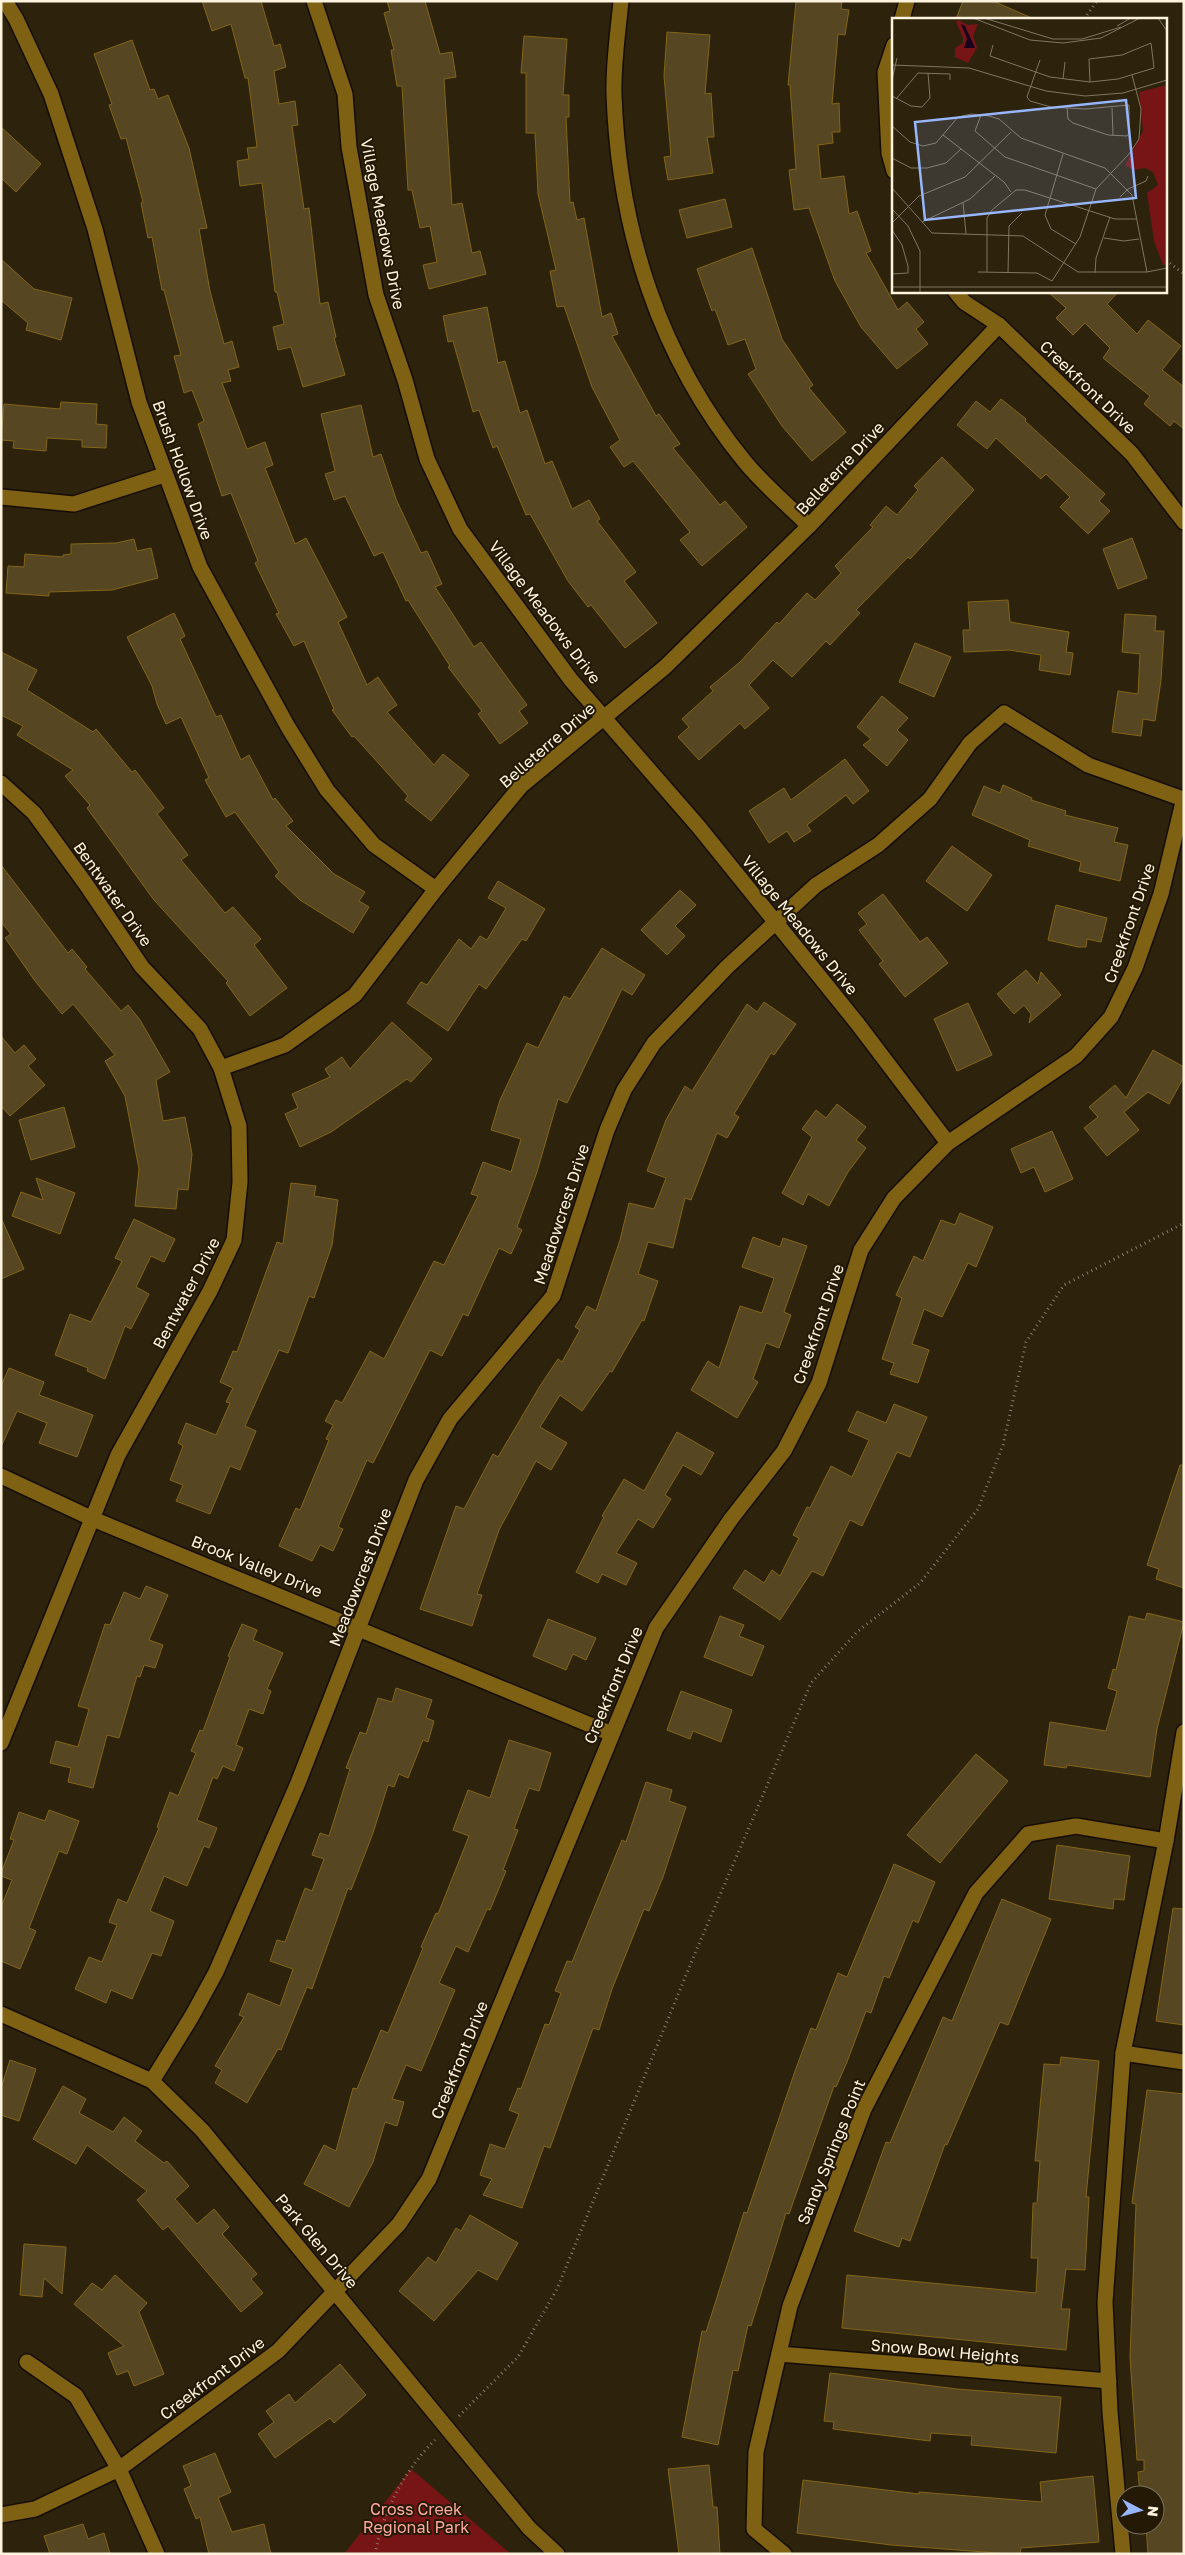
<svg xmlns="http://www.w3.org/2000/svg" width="1185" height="2555" font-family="'Golos Text',sans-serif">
	<rect width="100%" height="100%" fill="#2d230c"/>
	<polygon fill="#771416" points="411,2469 511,2554 344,2554"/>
	<g fill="#564622" stroke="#836519">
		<polygon points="202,1 261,1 274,46 280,44 286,67 274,71 279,104 295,101 298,125 292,126 304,209 309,208 320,304 328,302 336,337 334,338 345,375 303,387 291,347 278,350 273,327 284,324 277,292 275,292 262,183 240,186 237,161 249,159 247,148 257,147 248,78 245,78 231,24 212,31"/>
		<polygon points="387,1 425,1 440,54 452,52 456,77 444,79 452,205 462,203 472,253 480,251 486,274 429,289 423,265 437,262 430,226 420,228 412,190 408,190 402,86 397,86 391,50 394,50 384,13 390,11"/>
		<polygon points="796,1 842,1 841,9 849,10 845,35 838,34 832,104 839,103 840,132 832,132 833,143 818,145 821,179 844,176 849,214 857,211 871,251 866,253 898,310 907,302 924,322 916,329 928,344 897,369 861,327 835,281 809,208 794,210 789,170 796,169 790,85 788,85"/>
		<polygon points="963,1 993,1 1034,19 956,19"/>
		<polygon points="667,32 710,35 705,94 711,93 714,137 707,137 713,173 668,180 664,157 671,156 664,76"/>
		<polygon points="524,36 567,39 563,95 569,95 569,117 566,117 570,203 573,202 577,220 584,218 602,317 611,313 618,334 612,336 656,416 659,414 680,444 673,448 720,505 725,501 747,527 702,566 680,540 690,532 633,461 624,467 610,447 620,440 592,387 564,306 557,307 550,271 556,270 538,194 535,133 526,133 526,73 521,73"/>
		<polygon points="132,40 150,90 154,89 158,99 168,95 189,148 207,228 199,229 210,291 224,344 232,341 239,367 228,370 231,381 222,383 247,449 265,442 273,465 265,468 295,544 306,538 347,617 338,622 367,685 378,677 397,705 387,712 434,765 443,754 469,775 431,821 405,800 408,796 354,736 352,737 332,710 334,709 304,641 294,646 276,614 279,613 255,563 258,561 231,493 222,496 198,424 204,421 192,390 184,393 174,356 181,355 164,290 162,290 152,237 148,238 141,203 143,202 126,138 121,139 109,105 112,104 94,54"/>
		<polygon points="1,127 41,164 16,192 1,178"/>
		<polygon points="725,199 732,227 687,238 679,210"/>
		<polygon points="752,248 782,339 813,385 809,388 846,432 812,461 782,426 748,374 756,369 745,339 728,345 715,309 712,311 697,269"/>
		<polygon points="1,259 34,289 72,298 61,340 26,330 28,323 1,300"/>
		<polygon points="1047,291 1119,291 1107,304 1137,334 1148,320 1181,346 1162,370 1184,387 1184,429 1174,421 1170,426 1144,404 1150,396 1103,358 1110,348 1085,323 1073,335 1056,318 1066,308"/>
		<polygon points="487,307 498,363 505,361 520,413 527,410 545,464 552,461 572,509 589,500 600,519 597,521 636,572 624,581 657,623 625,648 591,605 588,607 568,581 530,514 526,515 497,446 493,448 479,410 473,412 453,341 448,342 443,316"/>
		<polygon points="1001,399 1026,419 1025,421 1105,494 1099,501 1110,511 1088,534 1060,507 1070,497 1046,474 1041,479 996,438 987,449 957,425 976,401 990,412"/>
		<polygon points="61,402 97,404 96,424 107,425 106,448 82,447 82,440 47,438 46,451 13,448 14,441 1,440 4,404 60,409"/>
		<polygon points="361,405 373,457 381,454 396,499 421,553 427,551 442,584 435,587 474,647 481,642 527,705 519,711 528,723 500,744 478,714 482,711 448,667 450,666 408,600 406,601 383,552 374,556 345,496 334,500 325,474 335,471 321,414"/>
		<polygon points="942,457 974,490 910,559 908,557 856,610 860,613 830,645 826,641 792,677 773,660 749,685 769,708 745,729 740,723 699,760 678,737 689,727 682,719 713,691 710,687 740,662 777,622 779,624 807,593 815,600 841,573 835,566 873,527 870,525 886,506 897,515 918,490 914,486"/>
		<polygon points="1132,538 1147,578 1118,589 1103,549"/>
		<polygon points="134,539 137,551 151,548 158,578 112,590 49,592 49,596 6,593 8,566 24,567 25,554 63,557 63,555 71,554 71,544 116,543"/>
		<polygon points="1008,600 1010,622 1069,632 1066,652 1073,653 1070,675 1039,670 1041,655 1009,650 964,652 963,630 970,630 968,602"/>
		<polygon points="174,613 185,636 180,639 216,717 221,715 241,760 249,755 273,800 275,798 293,821 286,826 334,874 365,892 359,901 369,907 353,933 300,900 275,876 279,872 235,812 226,817 205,780 209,778 181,717 166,724 157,704 152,686 127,637"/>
		<polygon points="1125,614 1156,616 1155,631 1164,631 1161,680 1155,721 1143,719 1141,736 1112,732 1118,691 1138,694 1140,654 1122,652"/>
		<polygon points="915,643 951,657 934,697 899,682"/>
		<polygon points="1,652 37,670 27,690 93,732 96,729 132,772 135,770 164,808 157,814 188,855 181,860 225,913 233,907 261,939 254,945 287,988 250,1016 226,983 228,981 154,900 87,808 90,805 65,776 73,770 17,735 23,726 1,715"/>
		<polygon points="882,696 908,718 897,730 908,740 887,766 863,745 871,739 857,727"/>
		<polygon points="845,759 869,791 853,804 846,795 807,825 811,831 794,842 787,831 769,843 749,811 784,788 791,800"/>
		<polygon points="1003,785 1032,798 1031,800 1066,811 1065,815 1118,828 1114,842 1128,845 1120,881 1079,871 1081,862 1028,846 1030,840 972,815 984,786 1000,793"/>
		<polygon points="952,846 992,875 967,911 926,881"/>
		<polygon points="1,865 68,953 72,949 87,967 85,969 121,1011 128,1005 140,1020 170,1072 156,1080 163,1121 185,1117 192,1154 188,1190 178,1189 176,1209 135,1206 139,1169 125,1096 105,1061 115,1055 73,1004 62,1014 35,981 5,938 11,934 1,922"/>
		<polygon points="498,881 545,909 526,941 522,939 486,989 479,984 448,1031 407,1003 421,982 427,985 459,939 471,949 480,936 487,940 506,908 488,898"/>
		<polygon points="680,890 696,905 675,926 685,936 667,955 641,930"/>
		<polygon points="883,894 920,942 927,937 948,963 905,997 879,964 883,961 859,930 867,924 858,913"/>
		<polygon points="1056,905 1107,918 1101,942 1087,939 1086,947 1078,947 1048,940"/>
		<polygon points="602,948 645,975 632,995 622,989 567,1103 558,1099 537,1172 517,1227 522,1230 511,1254 499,1248 468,1316 463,1314 442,1356 430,1350 373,1463 367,1460 338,1527 343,1529 333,1551 320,1545 312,1561 279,1546 296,1508 300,1510 329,1440 326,1439 333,1425 325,1421 336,1400 342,1403 370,1351 384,1359 434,1261 444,1265 478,1196 471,1194 483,1162 511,1172 521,1139 491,1130 500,1100 527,1043 538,1048 564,996 570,999"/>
		<polygon points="1026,970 1038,984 1041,972 1061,995 1029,1023 1031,1014 1024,1005 1014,1014 997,994"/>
		<polygon points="764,1002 796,1024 774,1055 771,1053 734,1114 739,1117 727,1138 717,1133 691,1200 685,1198 673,1248 648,1242 638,1274 658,1281 644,1321 642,1320 612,1372 610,1371 582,1411 560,1395 540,1427 567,1443 551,1470 536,1461 499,1530 477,1594 482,1595 472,1626 420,1609 456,1506 464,1509 493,1454 498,1457 540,1386 558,1359 562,1362 580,1330 575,1327 587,1306 596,1311 620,1240 629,1203 654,1209 666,1178 647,1171 666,1120 685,1086 692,1091 747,1004 757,1012"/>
		<polygon points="968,1003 992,1055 957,1071 934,1019"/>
		<polygon points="392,1022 432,1059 411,1082 407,1079 331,1132 300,1147 285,1114 298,1108 292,1094 330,1077 325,1069 342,1057 350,1069"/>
		<polygon points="1,1036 15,1053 24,1045 36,1059 28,1066 45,1085 10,1116 1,1106"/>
		<polygon points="1153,1050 1184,1067 1184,1077 1169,1104 1148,1092 1124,1112 1139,1130 1107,1156 1084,1128 1098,1117 1089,1107 1115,1085 1126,1098"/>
		<polygon points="837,1104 866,1127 856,1140 866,1148 848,1172 829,1206 808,1194 803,1205 782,1193 812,1137 802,1129 816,1110 826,1118"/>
		<polygon points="64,1107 75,1147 31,1160 19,1120"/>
		<polygon points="1052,1131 1073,1179 1045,1192 1034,1167 1021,1173 1011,1149"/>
		<polygon points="36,1178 75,1193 60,1234 12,1216 21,1192 43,1200"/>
		<polygon points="291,1183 316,1186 314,1196 338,1200 332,1245 314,1298 309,1296 288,1353 279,1350 245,1426 256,1431 240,1470 230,1466 210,1514 176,1501 183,1485 170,1480 183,1446 178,1443 186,1423 216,1435 230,1403 226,1402 233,1388 220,1382 233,1351 237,1352 277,1242 283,1244"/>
		<polygon points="960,1213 993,1227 976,1267 968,1263 942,1317 924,1309 912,1344 929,1350 918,1383 890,1374 894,1363 882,1359 902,1298 896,1295 914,1256 923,1261 941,1220 955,1225"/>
		<polygon points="1,1218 24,1269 1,1279"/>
		<polygon points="134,1219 175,1239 164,1262 151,1256 136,1287 149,1294 131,1329 125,1326 105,1379 87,1371 88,1368 55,1355 70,1314 91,1322 122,1261 115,1258"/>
		<polygon points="753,1237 780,1247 783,1238 807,1246 784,1312 791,1315 779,1348 766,1343 753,1379 758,1382 737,1418 691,1390 708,1361 719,1368 740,1306 762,1313 774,1278 742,1267"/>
		<polygon points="9,1368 44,1382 39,1395 93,1415 77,1457 39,1443 47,1423 17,1411 1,1447 1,1386"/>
		<polygon points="894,1404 927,1417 910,1457 897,1452 862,1526 850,1520 823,1576 812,1571 780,1620 733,1588 745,1570 764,1583 772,1570 780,1576 799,1538 793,1535 807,1507 810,1508 831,1466 852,1477 869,1440 848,1431 857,1411 886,1423"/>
		<polygon points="677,1432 714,1453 701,1475 683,1465 665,1495 671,1499 653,1528 638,1519 616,1553 637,1563 626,1585 602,1574 598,1583 576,1572 604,1517 602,1516 624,1479 644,1491"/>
		<polygon points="1180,1465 1184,1465 1184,1588 1156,1579 1159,1569 1147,1565"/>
		<polygon points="146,1586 168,1595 149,1640 163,1645 155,1668 144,1665 140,1677 137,1676 119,1738 107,1735 93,1788 68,1782 71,1768 50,1763 56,1741 78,1747 89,1709 78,1706 105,1624 110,1625 124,1592 140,1599"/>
		<polygon points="1147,1613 1184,1622 1157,1729 1150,1777 1067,1765 1066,1768 1044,1765 1050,1722 1106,1731 1117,1691 1108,1688 1113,1669 1116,1670 1129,1616 1145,1620"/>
		<polygon points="720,1616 744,1625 739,1636 764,1646 752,1676 704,1657"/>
		<polygon points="548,1619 596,1638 586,1660 573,1654 566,1670 533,1656"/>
		<polygon points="242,1624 257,1630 253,1640 283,1653 267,1689 271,1691 263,1714 249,1709 236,1745 243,1748 234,1771 223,1766 217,1779 213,1777 197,1820 217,1828 209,1848 204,1846 187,1886 164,1876 150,1911 174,1921 161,1956 152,1953 132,1999 111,1990 106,2003 75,1989 89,1957 102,1962 117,1925 109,1922 118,1899 127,1903 159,1828 157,1827 170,1792 178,1796 196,1753 191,1751 200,1730 203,1731 230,1657 228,1656"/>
		<polygon points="396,1688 432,1700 426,1718 434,1721 428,1742 423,1740 408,1778 399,1774 394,1787 388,1785 373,1833 351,1890 348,1888 312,1989 307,1987 281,2050 278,2049 247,2103 215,2083 222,2070 215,2066 244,2017 239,2015 248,1993 280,2006 293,1969 270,1961 277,1940 285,1942 305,1888 312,1891 324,1859 312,1855 320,1833 329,1836 350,1769 346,1768 360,1732 366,1734 378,1698 392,1702"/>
		<polygon points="681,1691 732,1710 721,1742 693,1731 690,1739 667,1730"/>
		<polygon points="509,1740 551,1753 539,1791 529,1788 514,1829 518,1830 503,1870 506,1871 490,1910 487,1909 468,1952 456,1946 439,1983 455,1990 421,2071 406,2065 392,2099 404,2102 397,2126 385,2122 373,2162 349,2207 304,2184 324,2145 336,2151 353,2088 357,2089 381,2030 388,2033 423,1948 421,1947 436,1913 438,1914 469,1836 453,1830 468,1790 490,1798"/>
		<polygon points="976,1754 1008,1781 940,1863 907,1835"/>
		<polygon points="646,1782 672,1790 669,1801 686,1807 663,1877 649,1911 644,1909 612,1989 599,2030 593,2028 550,2148 544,2146 522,2208 483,2195 492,2179 480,2175 490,2144 505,2149 519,2114 509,2110 518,2088 521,2089 545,2024 549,2025 561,1993 555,1991 567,1961 572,1962 622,1840 626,1842"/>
		<polygon points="49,1810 79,1821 67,1854 59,1851 29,1928 36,1931 20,1969 1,1961 1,1907 12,1880 1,1876 1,1873 14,1840 10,1839 19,1812 45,1821"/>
		<polygon points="1057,1845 1130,1856 1124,1900 1114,1899 1113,1909 1049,1899"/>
		<polygon points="894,1864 935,1882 918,1923 913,1920 889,1978 884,1976 871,2013 866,2011 847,2062 836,2087 834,2086 789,2214 786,2213 751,2326 748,2325 738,2371 733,2370 718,2445 682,2437 702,2331 706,2332 744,2212 747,2213 795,2071 811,2028 816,2030 838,1973 847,1977"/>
		<polygon points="1002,1899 1051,1919 1008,2025 1000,2022 947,2145 945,2144 910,2241 902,2238 899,2247 854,2231 886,2142 890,2143 943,2017 952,2021"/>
		<polygon points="1173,1908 1184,1909 1184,2025 1156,2021"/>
		<polygon points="1061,2057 1099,2061 1086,2197 1089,2197 1085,2270 1066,2269 1061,2309 1070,2309 1066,2350 842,2328 847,2275 1036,2293 1038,2258 1031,2258 1033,2203 1037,2203 1040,2161 1035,2161 1044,2064 1060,2065"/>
		<polygon points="10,2060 36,2069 19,2121 1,2115 1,2088"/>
		<polygon points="63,2086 86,2099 79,2113 113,2132 124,2117 142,2131 135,2141 164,2163 167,2161 189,2186 175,2199 197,2224 214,2209 229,2227 222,2234 257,2274 251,2279 263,2293 241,2312 168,2226 163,2230 137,2200 147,2191 87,2145 76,2164 33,2139"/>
		<polygon points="1147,2090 1184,2094 1184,2554 1148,2554 1146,2525 1155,2525 1155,2495 1140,2495 1138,2472 1144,2471 1144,2460 1137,2460 1130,2357 1136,2204 1132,2203"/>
		<polygon points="470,2215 518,2243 497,2280 478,2270 434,2321 399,2291 428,2257 436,2263 456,2228 461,2231"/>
		<polygon points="24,2244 66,2247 62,2294 44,2278 42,2297 20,2295"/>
		<polygon points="115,2275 147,2303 139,2312 164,2374 134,2386 128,2371 117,2375 108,2353 124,2346 74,2304 92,2283 102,2290"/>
		<polygon points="340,2364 366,2395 334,2423 330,2418 275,2458 258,2434 274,2422 266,2411 289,2394 295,2403"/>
		<polygon points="830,2373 957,2389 1061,2397 1056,2453 971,2445 972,2436 931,2433 930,2441 833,2429 834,2422 824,2421"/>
		<polygon points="215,2453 231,2492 218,2498 232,2532 264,2524 271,2554 209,2554 200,2517 196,2519 184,2489 191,2486 183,2466"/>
		<polygon points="709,2465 713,2507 717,2507 720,2554 679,2554 668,2469"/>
		<polygon points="1093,2476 1099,2542 1021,2548 1020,2554 1011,2554 891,2545 797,2533 803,2480 919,2494 919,2492 1042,2502 1040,2482"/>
		<polygon points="83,2524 88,2539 104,2533 110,2554 50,2554 44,2536"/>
	</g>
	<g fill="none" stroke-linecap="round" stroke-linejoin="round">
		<defs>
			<g id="minor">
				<polyline points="5,1 16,19 51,94 95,229 139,402 200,567 288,727 327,790 374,845 436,889"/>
				<polyline points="314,1 345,94 349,147 376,295 405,380 427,459 460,529 571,680 698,826 857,1023 948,1143"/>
				<path d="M621 1C618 32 613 65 614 95 619 230 659 357 745 462 764 485 788 505 809 526"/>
				<polyline points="902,19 907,1"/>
				<polyline points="894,45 885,72 889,153 894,171"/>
				<polyline points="955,291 964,302 999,325 1132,454 1184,522"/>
				<polyline points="1,497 74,504 164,475"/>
				<polyline points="1,783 34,813 85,883 142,967 200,1029 221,1068 239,1126 240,1182 234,1240 210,1291 118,1455 1,1743"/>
				<polyline points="221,1068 285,1045 355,995 436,889 521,786 665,667 809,526 999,325"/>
				<polyline points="1,1476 93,1519 612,1734"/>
				<polyline points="1,2014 152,2081 202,2130 529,2528 557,2554"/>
				<polyline points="1123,2053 1184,2062"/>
				<polyline points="152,2081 192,2016 216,1972 298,1783 416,1480 450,1419 553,1296 607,1130 624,1090 654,1043 727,967 816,885 878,845 930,799 970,743 1004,713 1088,765 1183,799"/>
				<polyline points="779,2354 1109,2381"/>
				<polyline points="27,2362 76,2396 119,2469 157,2554"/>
				<polyline points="1,2515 35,2509 119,2469 278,2351 399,2224 429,2179 656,1628 731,1519 784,1451 819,1383 861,1250 894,1198 948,1143 1076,1056 1111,1017 1135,968 1161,894 1184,798"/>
				<polyline points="784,2554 754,2529 756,2452 790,2306 864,2109 976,1893 1028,1834 1076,1826 1166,1841"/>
				<polyline points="1123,2554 1110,2412 1105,2302 1123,2053 1166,1841 1184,1732"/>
			</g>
		</defs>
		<use href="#minor" stroke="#150c00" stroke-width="18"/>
		<g stroke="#867c66" stroke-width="3" stroke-dasharray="1 4" stroke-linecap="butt">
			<polyline points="1084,19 1097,1"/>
			<polyline points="1166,260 1184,274"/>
			<polyline points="459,2416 518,2357 557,2289 696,1951 811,1683 857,1632 920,1583 978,1509 1003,1445 1026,1342 1064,1285 1184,1223"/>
			<path d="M375 2554C384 2510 403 2472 435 2440"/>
		</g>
		<use href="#minor" stroke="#7e6113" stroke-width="15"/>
	</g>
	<g text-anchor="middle" stroke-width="4" stroke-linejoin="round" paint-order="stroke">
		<g font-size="16" fill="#fdf3de" stroke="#231904">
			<text transform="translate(383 224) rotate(79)" y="6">Village Meadows Drive</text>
			<text transform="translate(1088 387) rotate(44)" y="6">Creekfront Drive</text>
			<text transform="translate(840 468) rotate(-47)" y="6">Belleterre Drive</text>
			<text transform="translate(183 470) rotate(70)" y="6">Brush Hollow Drive</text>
			<text transform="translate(545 612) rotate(53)" y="6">Village Meadows Drive</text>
			<text transform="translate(547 745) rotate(-41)" y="6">Belleterre Drive</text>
			<text transform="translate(113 894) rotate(55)" y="6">Bentwater Drive</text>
			<text transform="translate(1129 923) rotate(-71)" y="6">Creekfront Drive</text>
			<text transform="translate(800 925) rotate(51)" y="6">Village Meadows Drive</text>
			<text transform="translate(561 1214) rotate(-72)" y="6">Meadowcrest Drive</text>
			<text transform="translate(186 1293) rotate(-62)" y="6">Bentwater Drive</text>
			<text transform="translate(818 1324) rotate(-71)" y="6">Creekfront Drive</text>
			<text transform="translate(257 1566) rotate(22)" y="6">Brook Valley Drive</text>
			<text transform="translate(360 1577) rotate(-69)" y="6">Meadowcrest Drive</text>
			<text transform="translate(613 1685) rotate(-67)" y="6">Creekfront Drive</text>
			<text transform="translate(459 2060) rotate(-68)" y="6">Creekfront Drive</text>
			<text transform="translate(831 2152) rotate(-68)" y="6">Sandy Springs Point</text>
			<text transform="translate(317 2241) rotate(50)" y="6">Park Glen Drive</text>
			<text transform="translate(945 2351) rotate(5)" y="6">Snow Bowl Heights</text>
			<text transform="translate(212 2378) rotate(-37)" y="6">Creekfront Drive</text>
		</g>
		<g font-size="16" fill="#fea8a0" stroke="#231904">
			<text x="416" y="2515">Cross Creek<tspan x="416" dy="18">Regional Park</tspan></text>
		</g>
	</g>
	<g transform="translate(892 18)">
		<rect width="275" height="275" fill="#2d230c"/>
		<path d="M66 2 76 7 86 6 81 18 85 30 76 45 63 39V30L71 25V20L64 4ZM275 67V247H271L262 223 255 175 266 167 261 154 253 150 241 152 233 147 251 113 247 74Z" fill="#771416"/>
		<path d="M69 6 73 8 83 30H72L75 21Z" fill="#19001c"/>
		<path fill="none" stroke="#807660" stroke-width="1" d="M81 0 138 22 171 25 209 20 248 0M92 0 161 21H190L229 9M266 0 275 13M225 8 239 0M101 27 98 38 158 59 198 64 226 61 262 50 259 25 230 37 197 41 198 64M148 42 135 79 138 83 159 89 175 90 193 91 237 87V115L235 118 216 117 181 105 176 101 175 90M0 47 77 50 154 73 193 78 231 75 275 62M171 61 173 44M0 62 5 40M0 78 19 88 30 89 38 80 36 55M4 81 26 55 58 56V62M220 90 221 117M89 97 83 113 113 139 204 171M0 108 18 124 31 128 44 125 66 99 79 96 97 98 107 101 129 120 213 150 240 177 255 254M51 117 112 164 119 174M171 136 153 197 159 211 184 226M0 140 19 150H35L54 145 69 131M0 170 40 215 131 218 186 254H255L275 250M228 179 236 171 254 163 256 158M71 184 74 216M0 191 16 208 28 233V275M30 204 78 181 103 158M0 205 27 178 73 159 119 114M0 212 10 227 16 248V255L0 256M212 220 232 223 247 221M86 254 145 255 160 263 188 219 204 171 237 136 247 121 249 91 240 57M95 254V200L100 192 124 172H133L223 201H244M116 255 117 208 130 195M203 255 204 240 218 199M0 269H275"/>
		<path fill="#97b6fd" fill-opacity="0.15" stroke="#97b6fd" stroke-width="2.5" d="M234 82 244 180 33 202 23 104Z"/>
		<rect width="275" height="275" fill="none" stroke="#fdf3de" stroke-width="2.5"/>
	</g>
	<rect width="1185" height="2555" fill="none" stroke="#fdf3de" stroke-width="5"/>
	<g transform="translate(1140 2510) rotate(96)"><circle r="24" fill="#231904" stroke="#7a705b"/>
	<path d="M0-4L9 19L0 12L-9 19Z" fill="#97b6fd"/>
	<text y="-8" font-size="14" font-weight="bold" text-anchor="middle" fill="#fdf3de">N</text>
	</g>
</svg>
